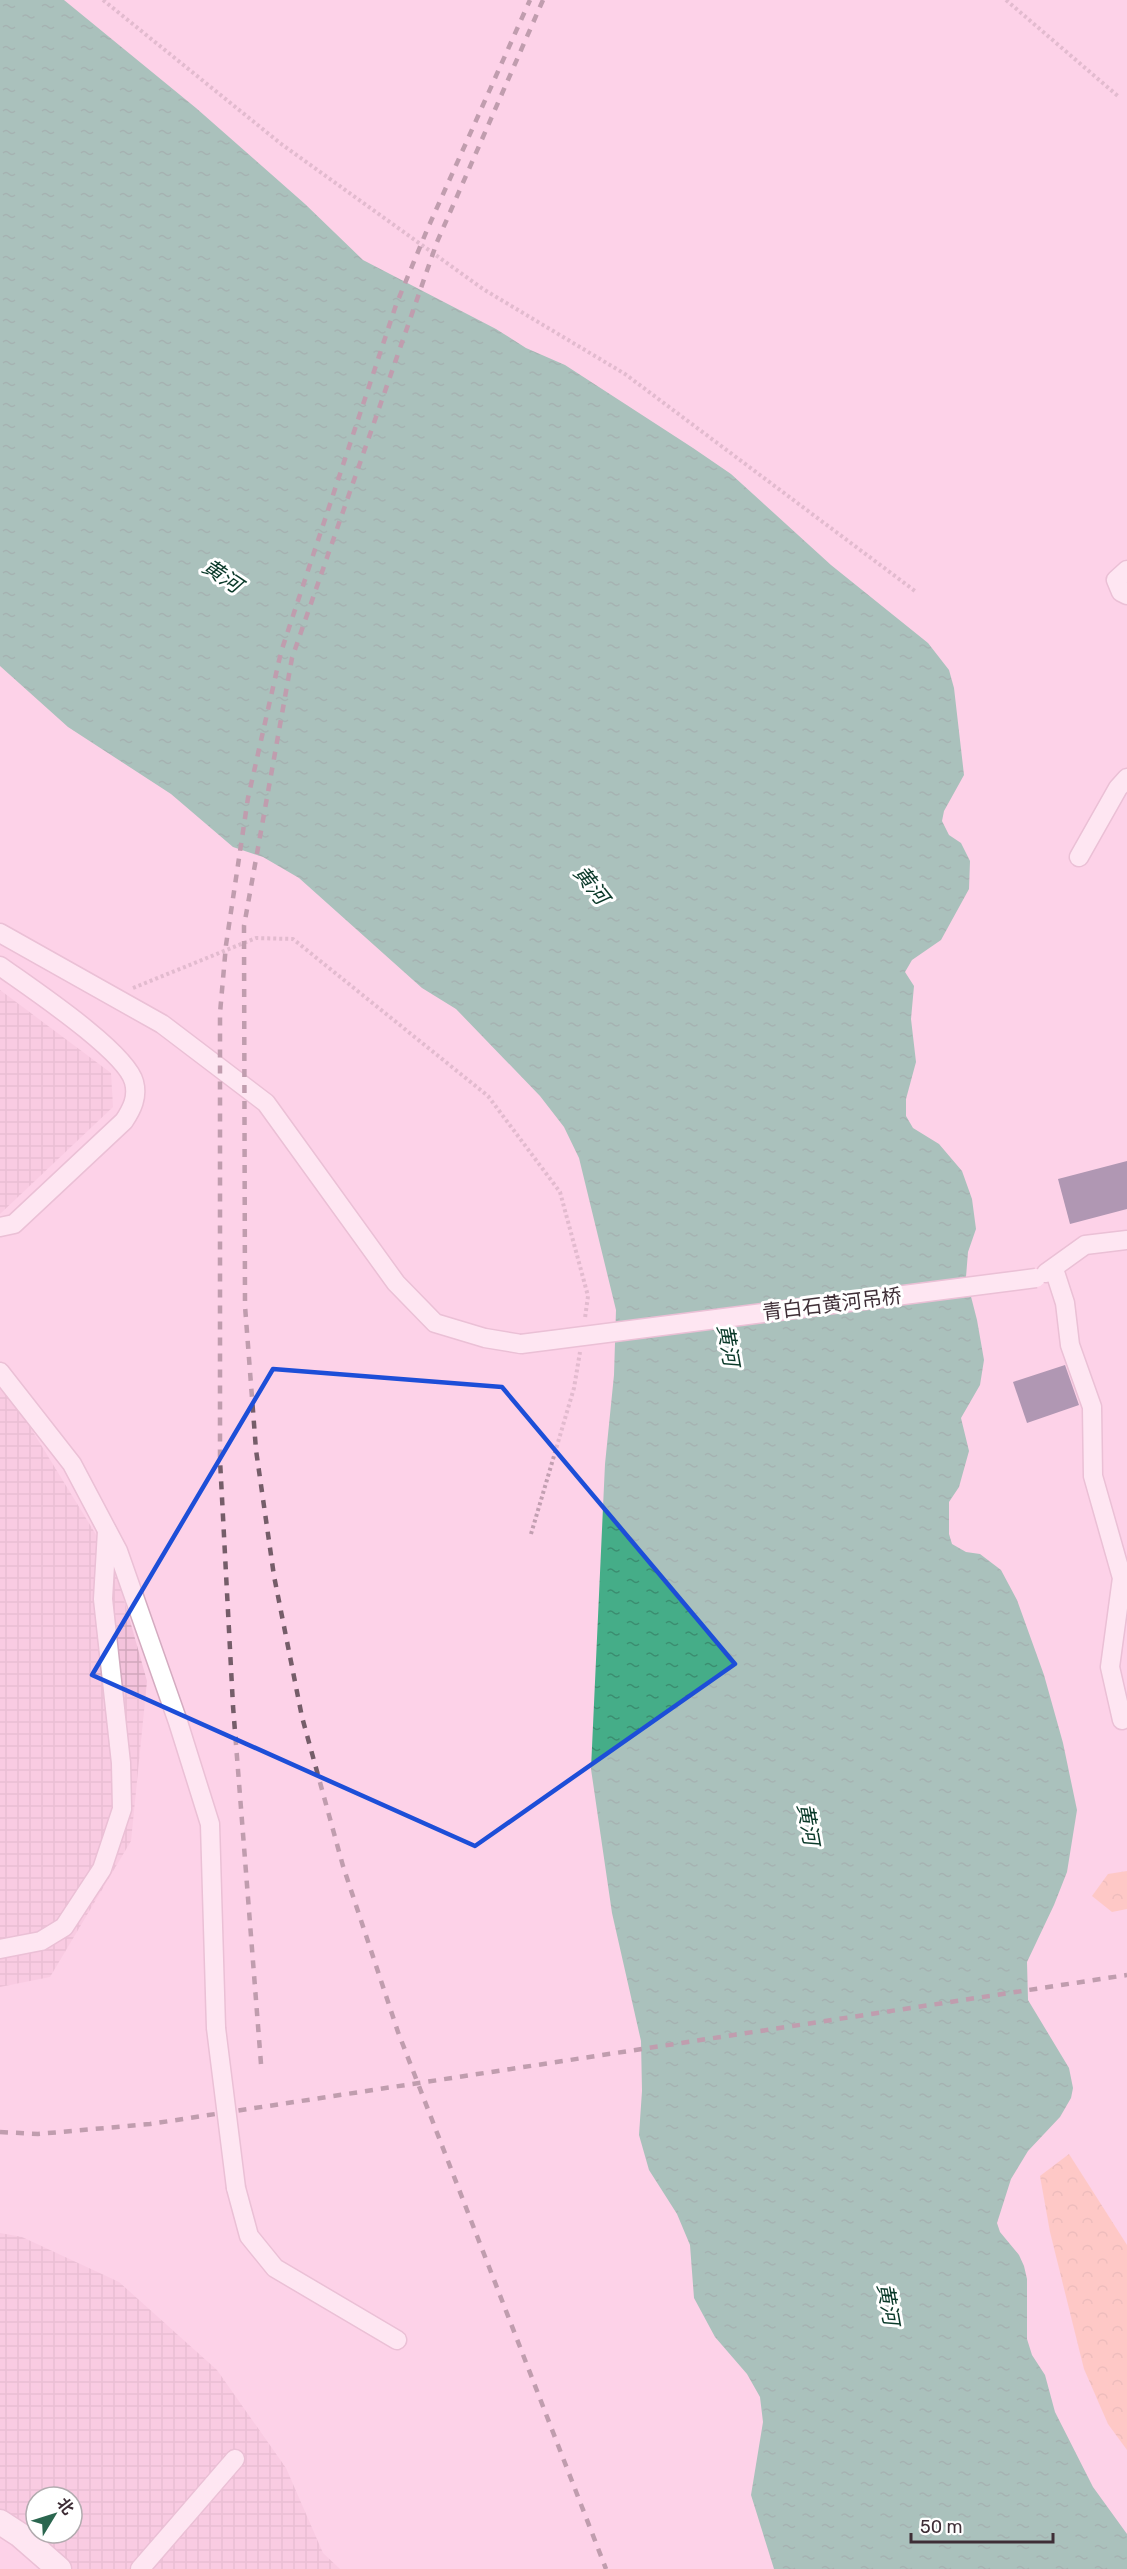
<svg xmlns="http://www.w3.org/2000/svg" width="1127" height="2569" font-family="Rubik,'Noto Sans SC',sans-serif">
	<defs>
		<pattern id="industrial-grid" width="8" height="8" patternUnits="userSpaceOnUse" patternTransform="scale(1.5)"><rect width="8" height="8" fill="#f4c3dc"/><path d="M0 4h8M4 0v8" fill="none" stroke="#d2a8bd"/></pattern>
		<pattern id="forest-crowns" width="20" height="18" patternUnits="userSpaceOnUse" patternTransform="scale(1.5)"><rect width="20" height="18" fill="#febd9e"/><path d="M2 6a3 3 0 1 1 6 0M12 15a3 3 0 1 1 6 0" fill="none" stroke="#dba389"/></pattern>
		<pattern id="water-ripples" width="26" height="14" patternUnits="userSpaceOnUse" patternTransform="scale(1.5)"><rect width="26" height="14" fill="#45ad88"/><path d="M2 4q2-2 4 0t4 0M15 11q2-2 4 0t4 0" fill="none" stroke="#3b8d70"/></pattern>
	</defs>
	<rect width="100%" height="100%" fill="#fdd2e8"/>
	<g fill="url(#industrial-grid)" fill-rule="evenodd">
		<polygon points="0,990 111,1073 113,1107 0,1214"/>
		<polygon points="0,1378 114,1564 147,1681 131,1841 50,1977 0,1987"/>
		<path d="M0 2233 22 2237 119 2282 217 2370 286 2468 323 2553 340 2569H73L0 2518ZM36 2497H72V2533H36Z"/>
	</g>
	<g fill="url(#forest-crowns)">
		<polygon points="1127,1871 1127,1909 1112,1912 1092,1896 1108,1874"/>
		<polygon points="1069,2154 1127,2245 1127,2450 1108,2424 1084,2369 1050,2232 1040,2176"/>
	</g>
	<polygon fill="url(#water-ripples)" points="0,0 64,0 196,108 305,204 363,260 496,329 526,348 565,365 693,448 731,474 831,565 928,643 949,670 954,688 964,775 944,811 942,821 949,835 961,843 970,861 969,889 941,940 912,960 905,972 914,986 911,1019 916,1062 906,1099 906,1116 913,1128 939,1144 962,1171 972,1199 976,1229 968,1252 966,1277 977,1320 984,1360 980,1385 961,1418 969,1451 959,1487 949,1502 949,1534 952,1544 966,1552 980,1554 1001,1570 1017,1600 1044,1675 1063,1743 1077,1810 1067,1872 1054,1905 1027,1962 1028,2000 1069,2068 1073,2088 1071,2098 1060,2117 1028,2151 1011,2179 997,2223 1000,2232 1019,2255 1024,2266 1027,2279 1027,2339 1032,2355 1045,2375 1055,2412 1093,2487 1127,2534 1127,2569 774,2569 751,2495 763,2422 760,2397 747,2374 715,2337 694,2298 690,2245 677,2214 649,2170 639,2135 642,2091 641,2041 612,1913 591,1769 605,1464 614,1375 616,1310 579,1158 564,1127 540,1096 456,1009 422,988 299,878 263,857 233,847 171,794 68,727 0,666"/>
	<g fill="#535173">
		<polygon points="1127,1161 1127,1209 1070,1224 1058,1179"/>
		<polygon points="1065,1365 1079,1405 1027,1423 1013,1382"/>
	</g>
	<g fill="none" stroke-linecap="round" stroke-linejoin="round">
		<defs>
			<g id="minor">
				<polyline points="1127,570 1116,580 1121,592 1127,595"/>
				<polyline points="1079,857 1118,788 1127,778"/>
				<polyline points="0,933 162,1024 266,1103 396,1283 435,1323 485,1338 521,1344"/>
				<path d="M0 966C29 987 126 1051 134 1082 138 1097 132 1109 124 1121L14 1224 0 1227"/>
				<polyline points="1054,1269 1065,1303 1070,1345 1092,1407 1093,1476 1122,1578 1110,1667 1122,1720"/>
				<polyline points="1046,1273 1085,1245 1127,1240"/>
				<polyline points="0,1372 72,1464 118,1551 178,1722 210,1824 216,2028"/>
				<polyline points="0,1949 41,1941 64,1927 102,1869 122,1809 121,1763 103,1599 107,1531"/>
				<polyline points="236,2188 249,2236 275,2268 397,2340"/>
				<polyline points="140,2569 235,2459"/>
			</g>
			<polyline id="major" points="0,2522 20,2535 59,2569"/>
		</defs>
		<use href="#minor" stroke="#d4abc0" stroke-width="21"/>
		<use href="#major" stroke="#d4abc0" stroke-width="27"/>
		<g stroke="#c29fb1" stroke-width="4" stroke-dasharray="3 3" stroke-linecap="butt">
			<polyline points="103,0 280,143 483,289 625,374 915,591"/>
			<polyline points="1006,0 1119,97"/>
			<polyline points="133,988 256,938 293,939 488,1096 560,1192 588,1296 585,1318"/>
			<polyline points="531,1534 574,1388 580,1352"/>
		</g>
		<use href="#minor" stroke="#fff" stroke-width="18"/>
		<use href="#major" stroke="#fff" stroke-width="24"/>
		<g stroke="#755d69" stroke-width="4.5" stroke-dasharray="8 8" stroke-linecap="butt">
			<polyline points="543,0 437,242 292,658 244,926 245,1306 256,1450 274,1576 302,1717 343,1866 398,2032 606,2569"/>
			<polyline points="261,2064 233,1706 220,1460 220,1013 226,945 248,798 281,652 396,305 427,230 530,0"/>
			<polyline points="0,2132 38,2134 150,2124 1127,1975"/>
		</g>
		<defs>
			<g id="minor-bridge">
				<polyline points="521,1344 1036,1278"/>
				<polyline points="216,2028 236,2188"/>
			</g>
		</defs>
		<use href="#minor-bridge" stroke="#d4abc0" stroke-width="21" stroke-linecap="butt"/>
		<use href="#minor-bridge" stroke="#fff" stroke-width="18"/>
	</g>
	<path d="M0 0H1127V2569H0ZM273 1369 502 1387 735 1664 475 1846 92 1675Z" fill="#fdd2e8" fill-opacity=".55" fill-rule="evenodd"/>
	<path fill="none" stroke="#1d4ed8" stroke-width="4.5" stroke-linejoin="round" d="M273 1369 502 1387 735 1664 475 1846 92 1675Z"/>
	<g text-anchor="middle" stroke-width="6" stroke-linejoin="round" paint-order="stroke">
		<g font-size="20" fill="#3e2e36" stroke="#fff">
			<text transform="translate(832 1304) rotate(-7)" y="7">青白石黄河吊桥</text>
		</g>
		<g font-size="21" font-style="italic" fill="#0a3929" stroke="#fff">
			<text transform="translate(222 576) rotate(34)" y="7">黄河</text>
			<text transform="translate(591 885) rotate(52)" y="7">黄河</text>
			<text transform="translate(728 1345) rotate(80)" y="7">黄河</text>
			<text transform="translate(808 1824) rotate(80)" y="7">黄河</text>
			<text transform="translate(888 2304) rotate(80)" y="7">黄河</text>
		</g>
	</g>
	<g transform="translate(54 2515) rotate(52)"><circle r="28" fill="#ffffff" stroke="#b2abaf" stroke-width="1.5"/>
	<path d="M0-4.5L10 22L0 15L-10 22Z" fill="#2b664f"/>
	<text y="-9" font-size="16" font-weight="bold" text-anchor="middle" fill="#3e2e36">北</text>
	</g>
	<path d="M911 2533v9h142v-9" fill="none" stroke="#3e2e36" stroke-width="3"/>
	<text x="920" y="2533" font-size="18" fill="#3e2e36" stroke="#ffffff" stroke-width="4.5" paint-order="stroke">50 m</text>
</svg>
